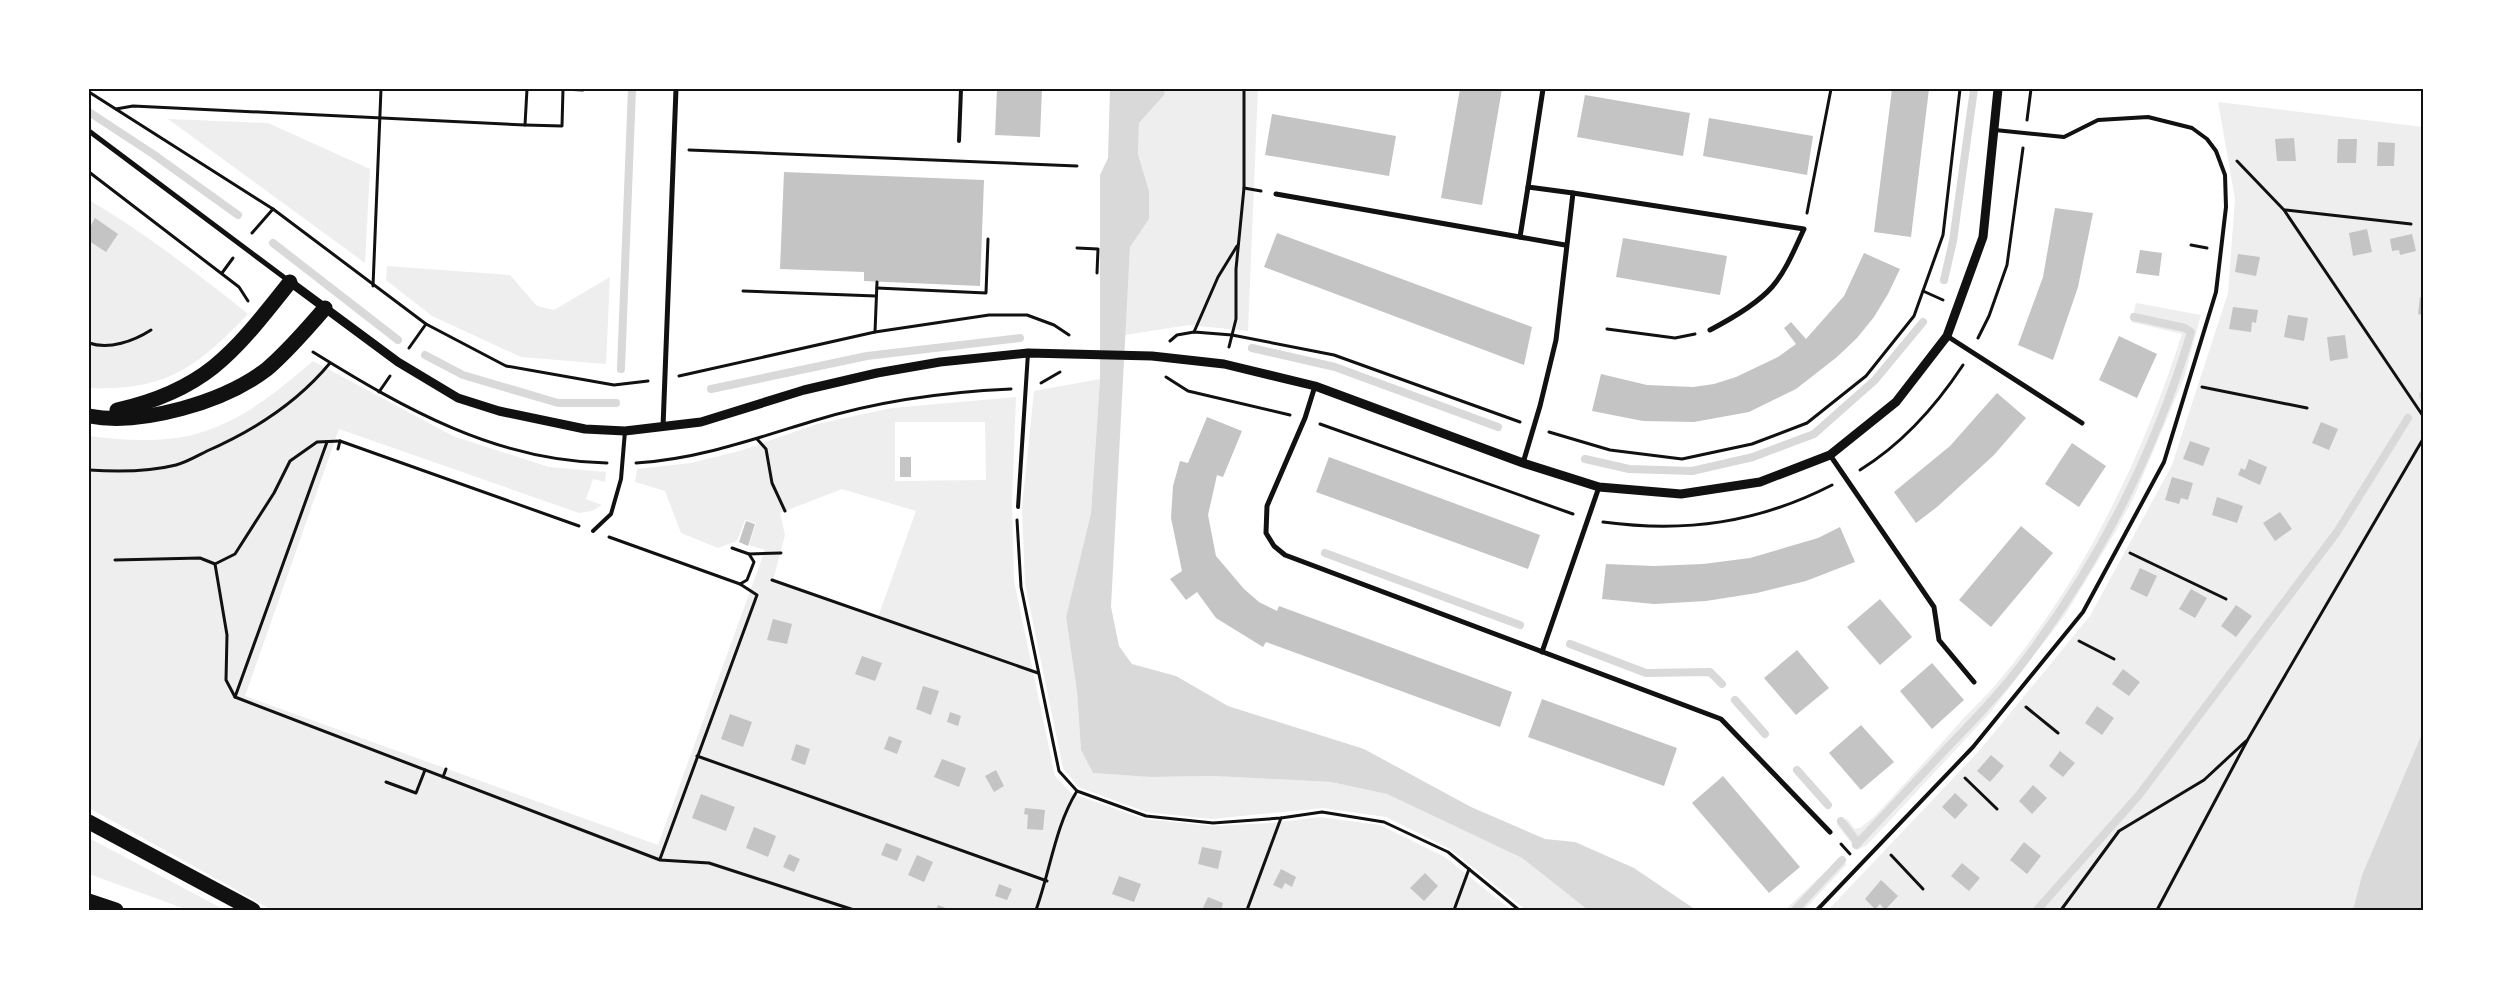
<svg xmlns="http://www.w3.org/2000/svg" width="2512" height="999" font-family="Commissioner,sans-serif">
	<rect width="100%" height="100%" fill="#fff"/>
	<g fill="#eee" fill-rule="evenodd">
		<polygon points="1164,89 1258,89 1248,331 1189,325 1125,335 1130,247 1149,219 1149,191 1138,154 1139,123 1165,94"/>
		<polygon points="2218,102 2423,127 2423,731 2362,875 2353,910 1828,910 1979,751 2090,616 2172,465 2228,293 2235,199"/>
		<polygon points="168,119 268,123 370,169 365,263"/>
		<path d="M89 200C145 233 198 274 248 314 196 368 166 391 89 388Z"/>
		<polygon points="387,266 510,275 537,306 554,310 610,277 606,364 521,357 432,316 386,280"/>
		<path d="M2136 303 2201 315 2184 378 2134 497 2116 531 2065 615 1990 713 1867 845 1857 850 1837 825V821L1847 819 1855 829 1860 828 1874 817C1904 784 1934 752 1963 719 1976 705 1990 692 2002 677 2084 578 2143 456 2182 334L2131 322Z"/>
		<path d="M313 361 453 436 549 467 606 472 605 482 593 479 586 499 602 505 592 511 579 513 339 429 245 696 658 845 765 550 749 545 756 523 745 520 737 541 718 548 681 533 665 491 635 482 637 469 691 463 743 450 817 424 892 408 1016 397 1012 501 1014 581 1055 776 1071 793 1144 819 1213 826 1271 823 1320 817 1380 825 1445 857 1511 910H272L89 808V436C127 441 174 444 211 429 250 415 282 387 313 361ZM895 422H985L986 480 895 481ZM842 489 916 511 878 617 773 580 785 535 780 513Z"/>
		<polygon points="1100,379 1091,513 1066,617 1077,692 1081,750 1093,773 1150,777 1214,776 1331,782 1387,794 1522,858 1588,910 1526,910 1450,849 1386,817 1323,808 1212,819 1146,812 1078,787 1063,768 1025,584 1022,507 1034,391"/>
		<polygon points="89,838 225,910 188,910 89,874"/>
		<polygon points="1839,859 1847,864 1804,910 1785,910"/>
	</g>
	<g fill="#d9d9d9">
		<polygon points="1110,89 1164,89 1165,94 1139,123 1138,154 1149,191 1149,219 1130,247 1111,607 1119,646 1132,664 1176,676 1228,706 1364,749 1471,807 1545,839 1575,842 1634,868 1696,910 1588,910 1522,858 1387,794 1331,782 1214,776 1150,777 1093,773 1081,750 1077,692 1066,617 1091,513 1100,379 1100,175 1108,158"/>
		<polygon points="2423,731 2423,910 2353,910 2362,875"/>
	</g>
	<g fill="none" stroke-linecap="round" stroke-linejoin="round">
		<g stroke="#d9d9d9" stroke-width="8">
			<polyline points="89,112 153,154 238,215"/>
			<polyline points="273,243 398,340"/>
			<polyline points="1944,280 1953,241 1974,89"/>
			<polyline points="1252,348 1335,367 1498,427"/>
			<polyline points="425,355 463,375 558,403 616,403"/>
			<polyline points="621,369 632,89"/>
			<polyline points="711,389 867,356 1020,338"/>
			<polyline points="2423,396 2423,395"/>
			<polyline points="1585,459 1629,469 1692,471 1753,457 1814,434 1875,380 1923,322"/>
			<polyline points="1325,553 1520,625"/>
			<polyline points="1570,644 1646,673 1710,672 1722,684"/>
			<polyline points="1735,700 1765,734"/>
			<polyline points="1797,770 1828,805"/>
			<polyline points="1841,821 1858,843"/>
			<path d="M1856 845C1886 813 1916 781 1946 749 1970 724 1994 700 2015 673 2094 572 2154 456 2191 332L2185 328 2134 317"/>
			<polyline points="1795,910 1842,860"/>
			<polyline points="2037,910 2139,795 2337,532 2408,418"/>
		</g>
	</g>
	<g fill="#c4c4c4">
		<polygon points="997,89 1042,89 1040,137 995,135"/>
		<polygon points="1460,89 1502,89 1482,205 1441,198"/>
		<polygon points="1892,89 1929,89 1911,237 1874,232"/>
		<polygon points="1585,95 1690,113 1683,156 1577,137"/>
		<polygon points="1272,114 1396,136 1389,176 1265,155"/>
		<polygon points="1709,118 1813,136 1807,175 1703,156"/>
		<polygon points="2294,138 2296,161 2277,161 2275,139"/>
		<polygon points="2338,139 2357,139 2356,163 2337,163"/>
		<polygon points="2378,142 2395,143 2394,166 2377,166"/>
		<polygon points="784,172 984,180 980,286 864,281 864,272 780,269"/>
		<polygon points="2055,208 2093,213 2078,287 2053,360 2018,345 2043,277"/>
		<polygon points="95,218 118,234 106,252 89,241 89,229"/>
		<polygon points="2367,229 2372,252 2353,256 2349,233"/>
		<polygon points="1277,233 1532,327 1524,365 1264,267"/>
		<polygon points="2412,234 2416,251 2400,255 2399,250 2392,251 2390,239"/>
		<polygon points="1623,238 1727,256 1720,295 1616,277"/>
		<polygon points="2140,250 2162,253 2159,276 2136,273"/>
		<polygon points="1864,253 1900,269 1888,294 1874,317 1857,338 1837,357 1796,389 1749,412 1694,422 1643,421 1592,411 1601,374 1647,385 1693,387 1714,384 1736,377 1778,357 1796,344 1784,328 1791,322 1806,339 1844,296"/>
		<polygon points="2238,254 2260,257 2256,276 2235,272"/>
		<polygon points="2420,297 2423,298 2423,315 2418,314"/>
		<polygon points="2233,307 2258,310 2256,323 2252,322 2251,332 2229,329"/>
		<polygon points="2288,315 2308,318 2304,341 2284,337"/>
		<polygon points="2345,335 2348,358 2330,361 2327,337"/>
		<polygon points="2119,336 2157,354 2137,398 2099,380"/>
		<polygon points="1997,393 2026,418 1994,455 1937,507 1916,523 1894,492 1950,446"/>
		<polygon points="1207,417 1242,431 1223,477 1217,475 1208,515 1216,556 1244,589 1259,602 1277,611 1279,606 1512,692 1500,727 1266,642 1263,647 1216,618 1197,592 1186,600 1170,579 1182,571 1171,518 1173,486 1180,461 1188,463"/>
		<polygon points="2321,422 2338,429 2329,450 2312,443"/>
		<polygon points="2190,441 2210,448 2203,466 2183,459"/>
		<polygon points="2072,443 2106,466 2079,507 2045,484"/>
		<rect x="900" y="457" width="11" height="20"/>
		<polygon points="1329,457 1540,535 1528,569 1316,492"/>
		<polygon points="2249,459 2267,467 2260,485 2238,475 2241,468 2245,470"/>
		<polygon points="2172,477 2193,483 2188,500 2181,498 2179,504 2165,500"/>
		<polygon points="2217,497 2243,506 2237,523 2212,515"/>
		<polygon points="2280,512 2292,529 2275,541 2263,523"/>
		<polygon points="746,521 755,524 748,546 739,542"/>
		<polygon points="2021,526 2053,553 1991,627 1959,600"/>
		<polygon points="1840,527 1855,562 1806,581 1757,593 1706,601 1654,604 1602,599 1606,564 1654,566 1703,564 1750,558 1818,538"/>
		<polygon points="2140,568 2157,576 2147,597 2130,589"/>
		<polygon points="2191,589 2207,598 2195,618 2179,609"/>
		<polygon points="1880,599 1912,637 1880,665 1847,627"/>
		<polygon points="2236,605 2252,616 2236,637 2221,626"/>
		<polygon points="773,619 792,624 787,644 767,640"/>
		<polygon points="1797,650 1829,688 1796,715 1764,678"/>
		<polygon points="862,656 882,663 875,681 855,674"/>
		<polygon points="1932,663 1964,700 1932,729 1900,691"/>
		<polygon points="2123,669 2140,682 2129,696 2112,684"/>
		<polygon points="923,686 939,691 931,715 916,709"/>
		<polygon points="1542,699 1677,748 1664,786 1528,737"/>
		<polygon points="2097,706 2114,718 2102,735 2085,723"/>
		<polygon points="950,712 961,716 958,726 947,722"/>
		<polygon points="730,714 752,722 743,747 721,739"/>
		<polygon points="1861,725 1894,762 1861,790 1829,753"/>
		<polygon points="889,736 902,741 897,754 884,749"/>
		<polygon points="796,744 810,749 805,765 791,760"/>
		<polygon points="2060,751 2075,763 2063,777 2049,766"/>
		<polygon points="1991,755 2004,766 1990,782 1977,771"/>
		<polygon points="942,759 966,768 959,787 934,777"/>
		<polygon points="996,770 1004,786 994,792 985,776"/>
		<polygon points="1723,776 1800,867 1769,893 1692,803"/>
		<polygon points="2033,785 2047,798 2032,814 2019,801"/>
		<polygon points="1955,793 1968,805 1955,819 1942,807"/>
		<polygon points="701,794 735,807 726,831 692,818"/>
		<polygon points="1025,808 1045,810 1043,830 1027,829 1028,815 1024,814"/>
		<polygon points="754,827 776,836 768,857 746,848"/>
		<polygon points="2024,842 2041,856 2027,874 2010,860"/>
		<polygon points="886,843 902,849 897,861 881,855"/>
		<polygon points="1202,847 1222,851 1218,869 1198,864"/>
		<polygon points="789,854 800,859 794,872 783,867"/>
		<polygon points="917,855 933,862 924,882 908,875"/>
		<polygon points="1962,863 1980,878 1969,891 1951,876"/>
		<polygon points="1281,869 1296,877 1292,887 1285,883 1282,889 1273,885"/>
		<polygon points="1425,873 1438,886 1424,901 1410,888"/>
		<polygon points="1119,876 1141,884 1134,902 1112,894"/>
		<polygon points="1881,880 1898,896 1885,910 1880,904 1875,909 1865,899"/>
		<polygon points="999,884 1012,889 1007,900 995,896"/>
		<polygon points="1208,897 1223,903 1221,910 1202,910"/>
		<polygon points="938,905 951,910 936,910"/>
	</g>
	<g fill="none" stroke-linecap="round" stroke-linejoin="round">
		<g stroke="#111" stroke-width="3">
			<polyline points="89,92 273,209 426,324 506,366 614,385 648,381"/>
			<polyline points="116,109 133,106 525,125 527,89"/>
			<polyline points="2027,120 2031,89"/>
			<polyline points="525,125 562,126 563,89 583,90"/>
			<polyline points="689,150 1077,166"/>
			<polyline points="2237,161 2284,210 2423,416"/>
			<polyline points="89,172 239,287 248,301"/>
			<polyline points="1244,188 1261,191"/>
			<polyline points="2285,210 2411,224"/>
			<polyline points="1807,213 1831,89"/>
			<polyline points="252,233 273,209"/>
			<polyline points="2191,245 2207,248"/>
			<polyline points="1077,248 1098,249 1097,273"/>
			<polyline points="222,273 233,258"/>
			<polyline points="373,286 381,89"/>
			<polyline points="877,288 986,293 988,239"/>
			<polyline points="743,291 876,296"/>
			<polyline points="1923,291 1943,300"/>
			<polyline points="1607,329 1675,338 1695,334"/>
			<polyline points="875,332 877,282"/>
			<polyline points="1194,332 1218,277 1237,246"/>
			<polyline points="1978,338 1989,316 2007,265 2023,148"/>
			<polyline points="1170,341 1177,335 1194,332 1232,335 1334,355 1520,422"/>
			<path d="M89 343C109 350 134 341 151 330"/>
			<polyline points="1229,347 1236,319 1236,269 1244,188 1244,89"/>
			<polyline points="409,348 426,324"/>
			<path d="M313 352C405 409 496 461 607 463"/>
			<polyline points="679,376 875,332 989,315 1027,315 1054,325 1069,335"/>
			<polyline points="1166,377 1188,391 1290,415"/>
			<polyline points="1041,383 1060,372"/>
			<polyline points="2202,387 2307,408"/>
			<polyline points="379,392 390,376"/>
			<polyline points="1320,424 1573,514"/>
			<polyline points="1549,432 1610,450 1682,459 1752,444 1807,423 1866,376 1914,316 1943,235 1960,89"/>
			<polyline points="757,439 766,449 772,483 785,511"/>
			<polyline points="340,441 317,442 290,461 274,493 235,554 215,564 227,635 226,680 235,697 660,860 709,863 854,910"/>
			<polyline points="338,449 340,441 579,526"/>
			<path d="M636 463C698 459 754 439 813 421 877 401 944 392 1011 389"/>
			<path d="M89 470C118 472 148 472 176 465 187 462 197 456 207 451 255 430 297 403 330 363"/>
			<path d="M1860 470C1902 444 1936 406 1963 365"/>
			<polyline points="1017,520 1021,587 1059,771 1077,791 1146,816 1213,823 1281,818 1322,812 1384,822 1448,852 1519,910"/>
			<path d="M1603 522C1686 533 1758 523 1832 485"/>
			<polyline points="609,537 740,584 747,580 754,562 749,554 732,548"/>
			<polyline points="2130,553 2226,599"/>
			<polyline points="749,554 781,553"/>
			<polyline points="115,560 200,558 215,564"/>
			<polyline points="772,580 1038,673"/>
			<polyline points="2079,641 2114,659"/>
			<polyline points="235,697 327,442"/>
			<polyline points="2026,707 2058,733"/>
			<polyline points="697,756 1047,881"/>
			<polyline points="443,777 446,769"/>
			<polyline points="1965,778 1997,809"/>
			<polyline points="386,782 416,793 425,770"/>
			<polyline points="1841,844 1850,854"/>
			<polyline points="1891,855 1923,889"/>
			<polyline points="660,859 757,595 740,584"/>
			<path d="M1036 910C1050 872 1055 826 1077 791"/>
			<polyline points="1247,910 1281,818"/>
			<polyline points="1454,910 1469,869"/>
			<polyline points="2061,910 2119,831 2204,780 2246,741"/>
			<polyline points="2157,910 2248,739 2423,439"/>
		</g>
		<g stroke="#111" stroke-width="4">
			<polyline points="959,141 961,89"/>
			<polyline points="1018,507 1028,353"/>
			<polyline points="593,531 611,514 621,479 625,431"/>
			<polyline points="1817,910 1973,747 2083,612 2164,462 2216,292 2226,207 2225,175 2216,151 2207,139 2192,128 2148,117 2098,120 2064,137 1995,130"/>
		</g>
		<g stroke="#111" stroke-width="5">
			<polyline points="89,131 289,281"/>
			<path d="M1573 193 1804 229C1795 248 1786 271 1772 287 1756 305 1731 319 1710 330"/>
			<polyline points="1276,194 1565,245"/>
			<polyline points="1520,237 1528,187"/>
			<polyline points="1947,336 2082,423"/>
			<polyline points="1315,386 1305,418 1267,506 1266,533 1274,546 1285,555 1721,719 1830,832"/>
			<polyline points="663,427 676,89"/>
			<polyline points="1830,455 1934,607 1939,640 1974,682"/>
			<polyline points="1523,463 1540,406 1556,340 1573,193 1528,187 1543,89"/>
			<polyline points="1542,652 1599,487"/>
		</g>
		<polyline stroke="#111" stroke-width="9" points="290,282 398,362 458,398 499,411 585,429 625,431 701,422 804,390 877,373 940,362 1028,353 1152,356 1224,364 1315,386 1523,463 1599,487 1681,494 1760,482 1830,455 1896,402 1947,336 1983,237 1998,89"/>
		<g stroke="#111" stroke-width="15">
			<path d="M117 410C207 390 235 351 290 282"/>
			<path d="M89 416C142 426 224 402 267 369 288 351 307 329 325 308"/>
			<polyline points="89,822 253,910"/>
			<polyline points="89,901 116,910"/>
		</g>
	</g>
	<rect width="2512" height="999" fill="none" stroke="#ffffff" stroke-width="180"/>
	<rect x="90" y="90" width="2332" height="819" fill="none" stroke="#111" stroke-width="2"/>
</svg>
